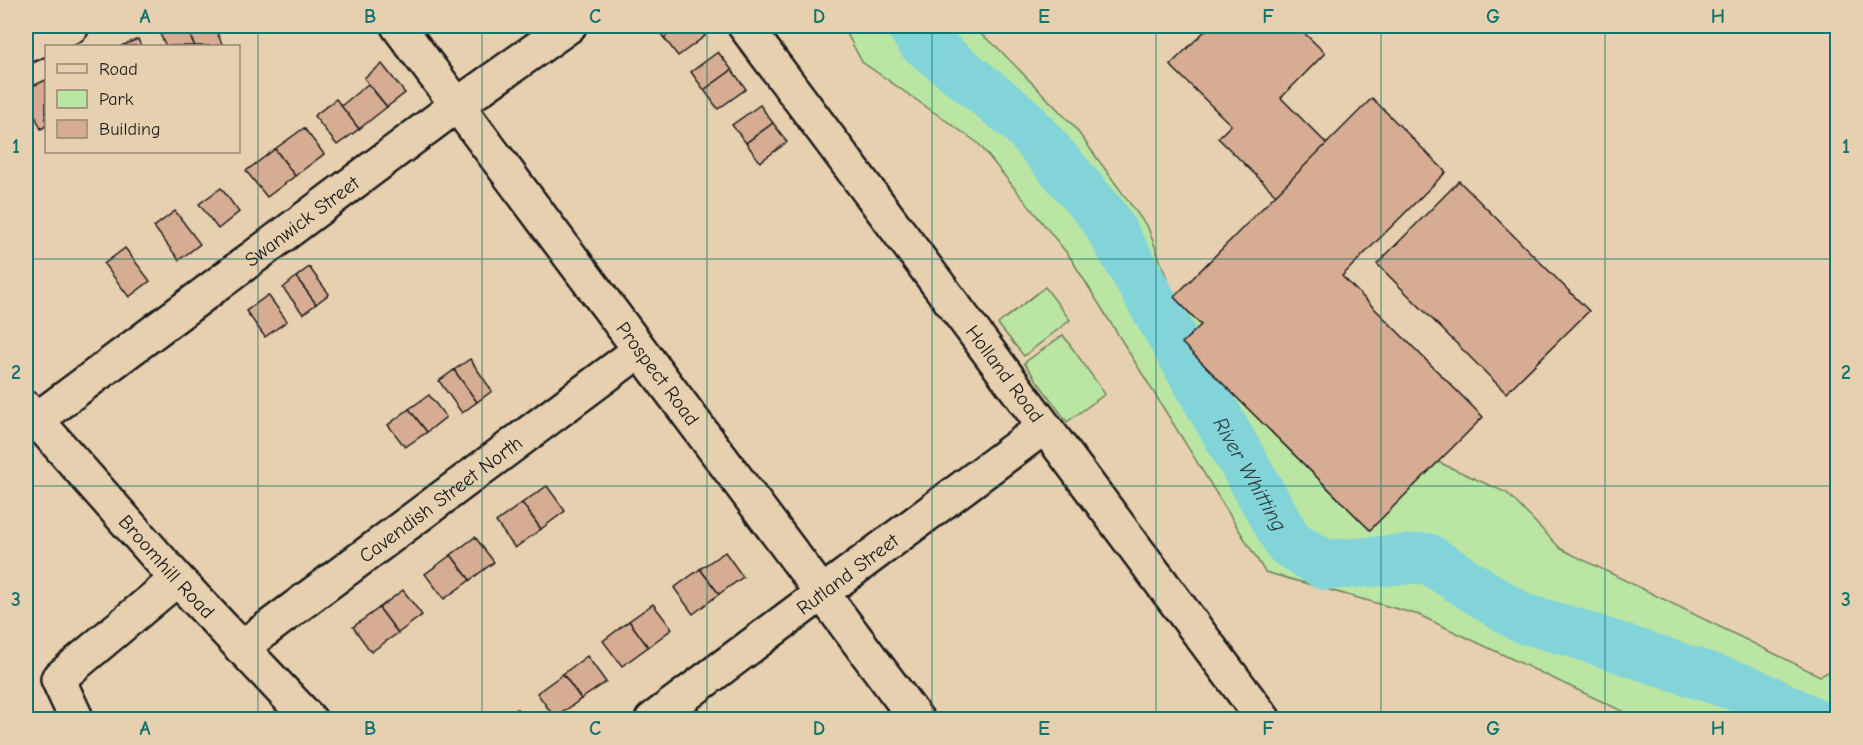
<svg xmlns="http://www.w3.org/2000/svg" width="1863" height="745" font-family="'Comic Neue',sans-serif">
	<rect width="100%" height="100%" fill="#e7d0b0"/>
	<filter id="ink" filterUnits="userSpaceOnUse"><feTurbulence type="fractalNoise" baseFrequency=".0167" numOctaves="2"/><feDisplacementMap in="SourceGraphic" scale="12" xChannelSelector="R" yChannelSelector="G"/><feConvolveMatrix kernelMatrix="1 2 1 2 8 2 1 2 1" color-interpolation-filters="sRGB"/></filter>
	<g filter="url(#ink)">
		<g fill="#bbe5a2" stroke="#6c805f" stroke-width="1.5">
			<polygon points="843,26 970,26 996,46 1073,125 1148,228 1174,297 1201,325 1183,344 1369,529 1438,462 1507,493 1561,549 1820,676 1837,668 1837,719 1639,719 1419,615 1265,572 1070,257 978,143 862,62"/>
			<polygon points="1833,26 1838,26 1837,252"/>
			<polygon points="1045,287 1070,320 1024,356 998,324"/>
			<polygon points="1063,335 1105,394 1067,422 1024,363"/>
		</g>
		<g fill="none" stroke-linecap="round" stroke-linejoin="round">
			<path stroke="#83d4d9" stroke-width="50" id="s1" d="M912 26 921 40 1022 121 1104 217 1289 543 1325 565 1427 558 1521 618 1569 631 1747 690 1809 720"/>
		</g>
		<g fill="#d6ac92" stroke="#1c1c1c" stroke-width="1.5">
			<polygon points="174,26 185,26 195,46 166,46 159,32"/>
			<polygon points="185,26 214,26 223,46 195,46"/>
			<polygon points="655,26 680,26 664,38"/>
			<polygon points="680,26 698,26 705,36 678,56 664,38"/>
			<polygon points="1210,26 1297,26 1325,53 1281,98 1327,144 1276,195 1218,138 1231,125 1170,65"/>
			<polygon points="138,39 141,46 121,46"/>
			<polygon points="718,52 732,70 704,90 691,72"/>
			<polygon points="382,64 405,93 387,107 364,78"/>
			<polygon points="732,70 746,89 718,109 704,90"/>
			<polygon points="46,80 46,126 41,129 26,96 26,89"/>
			<polygon points="368,84 387,107 359,129 341,106"/>
			<polygon points="1372,98 1446,172 1342,276 1483,417 1370,530 1182,343 1201,325 1174,297"/>
			<polygon points="336,99 359,129 337,145 314,116"/>
			<polygon points="760,105 773,123 746,143 732,125"/>
			<polygon points="773,123 787,142 760,162 746,143"/>
			<polygon points="304,128 324,154 295,176 275,149"/>
			<polygon points="275,149 295,176 267,197 246,171"/>
			<polygon points="1459,181 1589,311 1506,393 1377,264"/>
			<polygon points="221,188 239,212 218,229 199,204"/>
			<polygon points="175,211 200,244 179,260 154,227"/>
			<polygon points="125,248 150,281 129,297 104,264"/>
			<polygon points="309,267 329,294 316,304 296,277"/>
			<polygon points="296,277 316,304 303,314 283,288"/>
			<polygon points="268,295 287,321 265,337 246,311"/>
			<polygon points="470,359 492,391 477,402 454,370"/>
			<polygon points="454,370 477,402 462,413 439,381"/>
			<polygon points="429,395 446,417 427,432 409,409"/>
			<polygon points="409,409 427,432 405,447 388,425"/>
			<polygon points="547,486 565,511 541,529 522,503"/>
			<polygon points="522,503 541,529 515,548 496,522"/>
			<polygon points="475,537 494,562 470,580 451,555"/>
			<polygon points="725,552 743,577 719,594 700,569"/>
			<polygon points="451,555 470,580 444,599 425,574"/>
			<polygon points="700,569 719,594 693,614 674,588"/>
			<polygon points="403,590 422,615 398,633 379,608"/>
			<polygon points="653,604 672,629 648,647 629,621"/>
			<polygon points="379,608 398,633 371,652 353,627"/>
			<polygon points="629,621 648,647 622,666 603,641"/>
			<polygon points="587,656 606,682 581,699 563,674"/>
			<polygon points="563,674 581,699 555,718 537,693"/>
			<polygon points="517,709 525,720 503,720"/>
		</g>
		<g fill="none" stroke-linecap="round" stroke-linejoin="round">
			<defs>
				<g id="street">
					<path id="s2" d="M398 26 917 720"/>
					<path id="s3" d="M745 26 1264 720"/>
					<polyline points="26,46 72,26"/>
					<path id="s4" d="M36 420 457 105 569 26"/>
					<path id="s5" d="M241 648 640 350"/>
					<polyline points="77,720 58,679 177,579"/>
					<path id="s6" d="M652 720 1044 427"/>
				</g>
				<g id="secondary">
					<path id="s7" d="M26 408 177 579 310 720"/>
				</g>
			</defs>
			<use href="#street" stroke="#1c1c1c" stroke-width="38"/>
			<use href="#secondary" stroke="#1c1c1c" stroke-width="38"/>
			<use href="#street" stroke="#e7d0b0" stroke-width="33"/>
			<use href="#secondary" stroke="#e7d0b0" stroke-width="33"/>
		</g>
	</g>
	<path fill="none" stroke="#0f766e" stroke-width="1.5" stroke-opacity="0.55" d="M258 26V720M482 26V720M707 26V720M932 26V720M1156 26V720M1381 26V720M1605 26V720M26 259H1838M26 486H1838"/>
	<g text-anchor="middle" stroke-width="5" stroke-linejoin="round" paint-order="stroke">
		<g font-size="20" fill="#1c1c1c" stroke="#e7d0b0">
			<text dy="7" stroke="none"><textPath href="#s4" startOffset="332">Swanwick Street</textPath></text>
			<text dy="7" stroke="none"><textPath href="#s2" startOffset="434">Prospect Road</textPath></text>
			<text dy="7" stroke="none"><textPath href="#s3" startOffset="434">Holland Road</textPath></text>
			<text dy="7" stroke="none"><textPath href="#s5" startOffset="249">Cavendish Street North</textPath></text>
			<text dy="7" stroke="none"><textPath href="#s7" startOffset="212">Broomhill Road</textPath></text>
			<text dy="7" stroke="none"><textPath href="#s6" startOffset="244">Rutland Street</textPath></text>
		</g>
		<g font-size="21" font-style="italic" fill="#314142" stroke="#e7d0b0">
			<text dy="7" stroke="none"><textPath href="#s1" startOffset="568">River Whitting</textPath></text>
		</g>
	</g>
	<rect width="1863" height="745" fill="none" stroke="#e7d0b0" stroke-width="66"/>
	<rect x="45" y="45" width="195" height="108" fill="#e7d0b0" stroke="#968875" stroke-width="1.5"/>
	<rect x="57" y="64" width="30" height="9" fill="#e7d0b0" stroke="#968875" stroke-width="1.5"/>
	<text x="99" y="75" font-size="18" fill="#1c1c1c">Road</text>
	<rect x="57" y="90" width="30" height="18" fill="#bbe5a2" stroke="#968875" stroke-width="1.5"/>
	<text x="99" y="105" font-size="18" fill="#1c1c1c">Park</text>
	<rect x="57" y="120" width="30" height="18" fill="#d6ac92" stroke="#968875" stroke-width="1.5"/>
	<text x="99" y="135" font-size="18" fill="#1c1c1c">Building</text>
	<rect x="33" y="33" width="1797" height="679" fill="none" stroke="#0f766e" stroke-width="2"/>
	<g font-size="20" text-anchor="middle" font-weight="bold" fill="#0f766e">
		<text x="145" y="23">A</text>
		<text x="370" y="23">B</text>
		<text x="595" y="23">C</text>
		<text x="819" y="23">D</text>
		<text x="1044" y="23">E</text>
		<text x="1268" y="23">F</text>
		<text x="1493" y="23">G</text>
		<text x="1718" y="23">H</text>
		<text x="16" y="153">1</text>
		<text x="1846" y="153">1</text>
		<text x="16" y="379">2</text>
		<text x="1846" y="379">2</text>
		<text x="16" y="606">3</text>
		<text x="1846" y="606">3</text>
		<text x="145" y="735">A</text>
		<text x="370" y="735">B</text>
		<text x="595" y="735">C</text>
		<text x="819" y="735">D</text>
		<text x="1044" y="735">E</text>
		<text x="1268" y="735">F</text>
		<text x="1493" y="735">G</text>
		<text x="1718" y="735">H</text>
	</g>
</svg>
